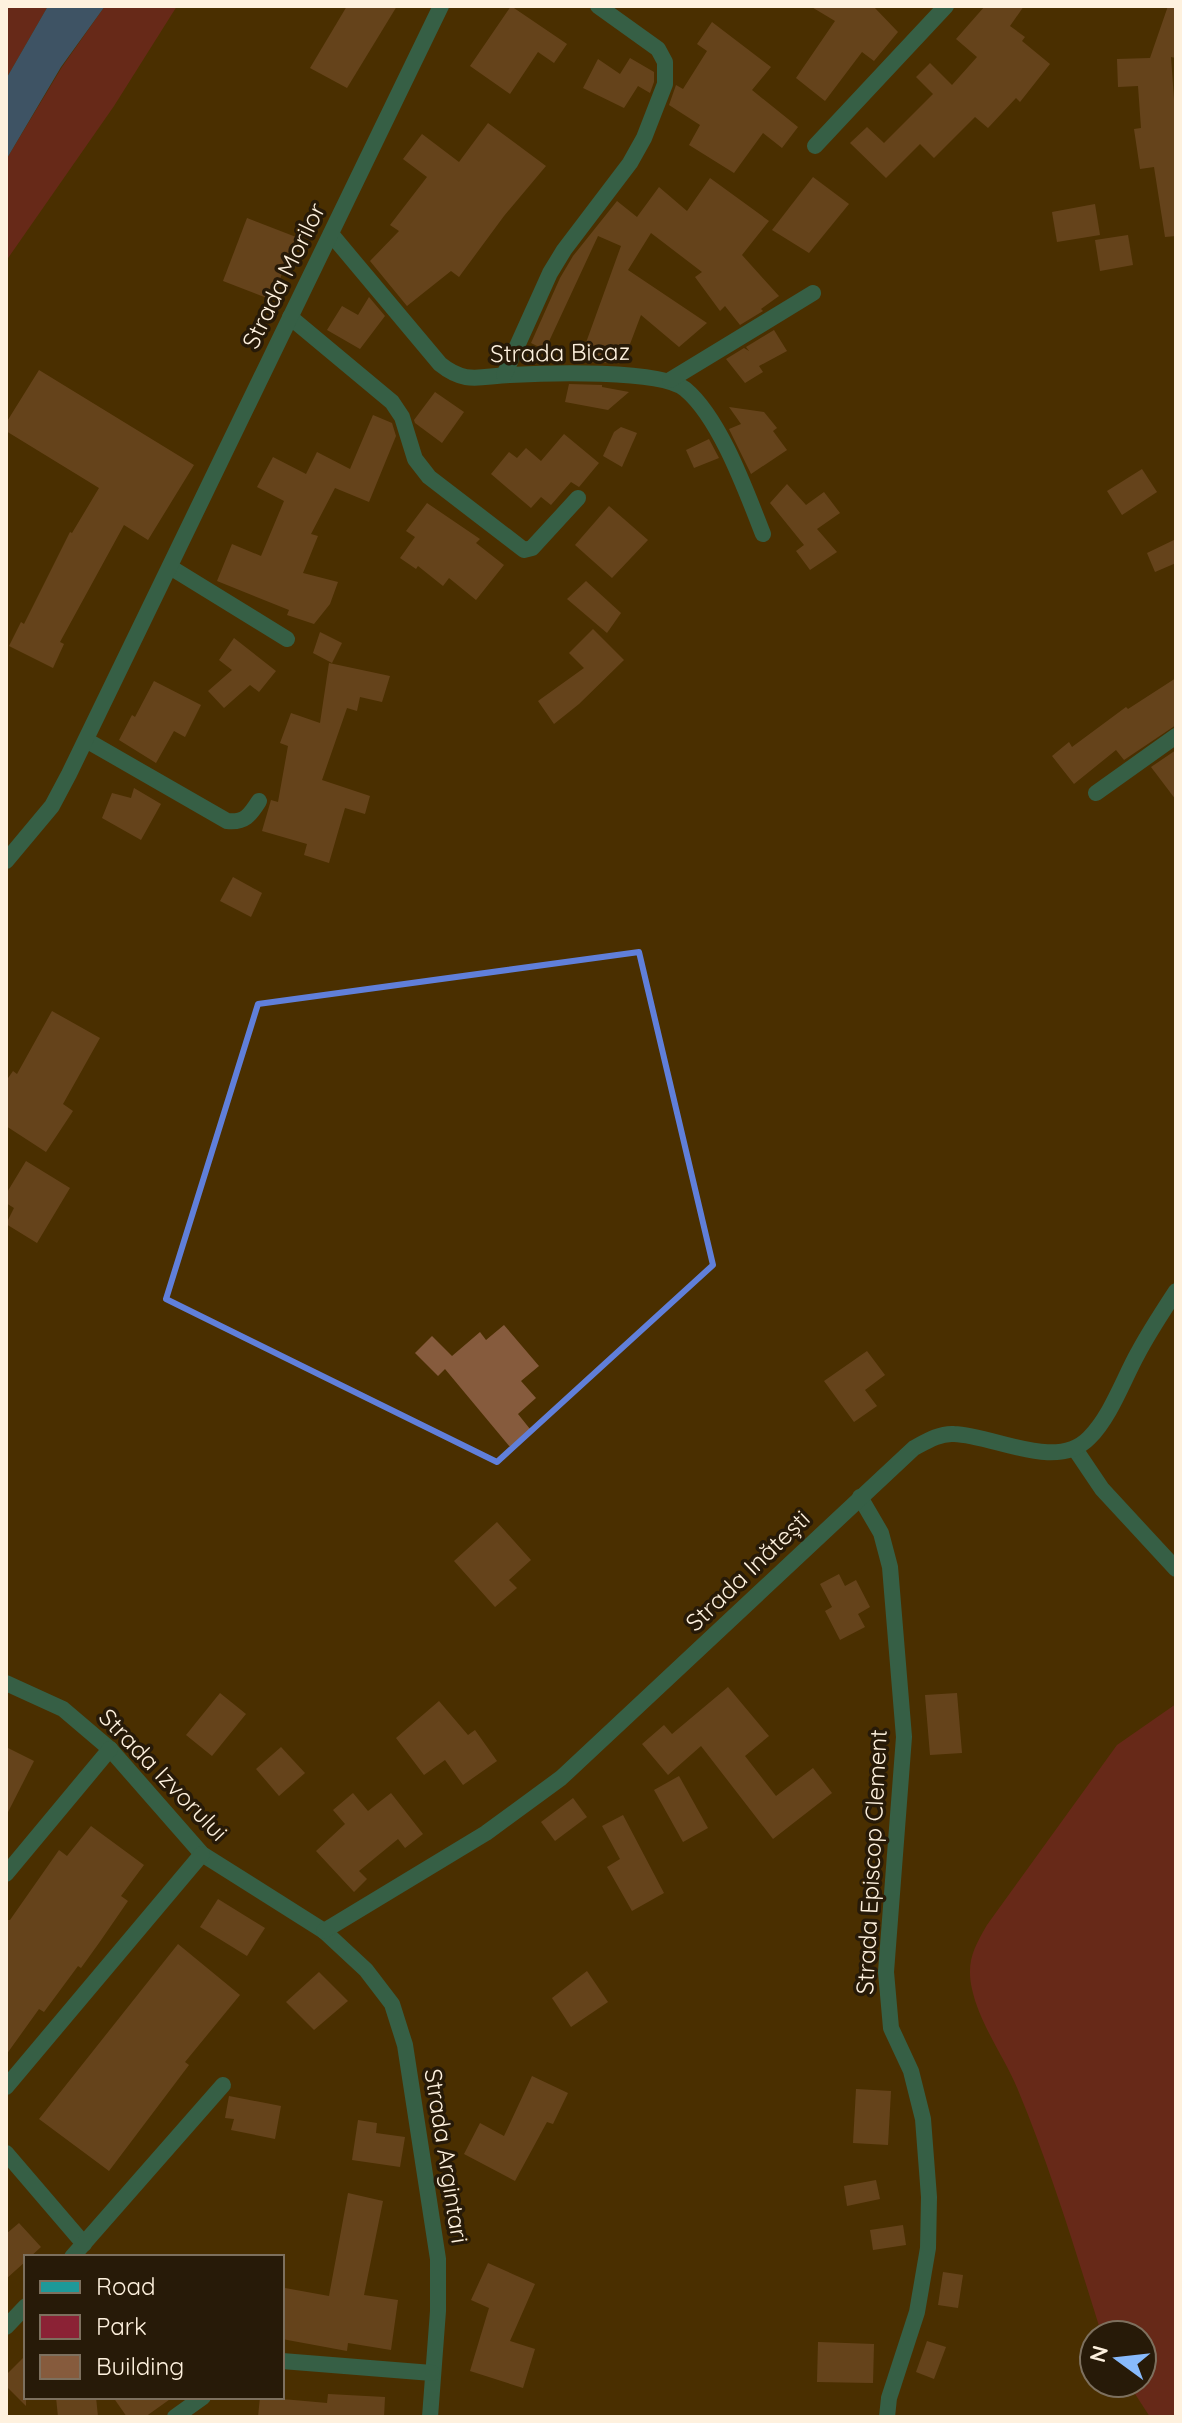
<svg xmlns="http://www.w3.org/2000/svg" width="1182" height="2423" font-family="Quicksand,sans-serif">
	<rect width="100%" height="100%" fill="#4a2f00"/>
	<g fill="#8b2235">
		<polygon points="6,6 48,6 6,79"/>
		<polygon points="105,6 177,6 114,106 6,261 6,160 62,67"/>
		<path d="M1176 1704V2417H1150L1128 2383H1142V2335H1103L1100 2329C1075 2249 1050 2167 1018 2090 1004 2056 980 2025 972 1989 966 1961 974 1948 987 1925L1117 1745Z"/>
	</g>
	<polygon fill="#307fdd" points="48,6 105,6 61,67 6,160 6,79"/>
	<g fill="#865b3d">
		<polygon points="347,6 397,6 347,88 310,68"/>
		<polygon points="511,6 567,44 554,63 538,52 510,94 470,66"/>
		<polygon points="810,6 873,6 898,32 874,61 862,52 825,101 796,78 835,21"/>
		<polygon points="985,6 1024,6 1010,26 1025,37 1022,41 1050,64 1020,102 1016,98 988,128 975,117 934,158 920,144 886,178 850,143 867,127 884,143 933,94 916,77 930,63 952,85 977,57 956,39"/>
		<polygon points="1168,6 1176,6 1176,58 1171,57 1176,127 1176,236 1165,237 1154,167 1140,169 1134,129 1141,128 1138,86 1118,87 1117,59 1150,58"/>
		<polygon points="712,22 771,67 752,90 798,127 782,148 763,133 734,173 689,145 700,125 669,105 676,85 683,89 707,51 697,44"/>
		<polygon points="630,58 654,72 654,82 650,93 638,86 624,108 583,88 598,59 620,74"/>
		<polygon points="488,123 546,166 504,216 459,277 451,271 407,306 370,261 399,231 390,225 427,177 403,159 422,134 459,162"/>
		<polygon points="813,177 849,204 809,253 772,230"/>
		<polygon points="710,178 769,221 742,255 779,296 761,309 763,311 740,325 725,306 720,311 695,277 702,272 651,233 628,270 707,323 679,347 641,315 627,352 616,348 610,363 579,362 621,246 598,236 545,350 531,343 560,278 573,256 617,201 637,217 659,187 687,211"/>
		<polygon points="1095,204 1100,235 1057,242 1052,212"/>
		<polygon points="247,218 296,237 272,300 223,281"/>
		<polygon points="1128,235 1133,265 1100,271 1095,240"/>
		<polygon points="369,297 385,316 360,349 327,330 342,306 358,315"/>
		<polygon points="774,330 787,351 759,366 763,372 745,383 726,359 744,348 749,351 746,347"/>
		<polygon points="39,370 194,465 148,540 124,525 60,642 64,644 53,668 9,646 21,622 24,624 70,532 72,533 99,488 6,431 6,423"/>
		<polygon points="569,384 602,385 602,387 629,392 608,410 565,402"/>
		<polygon points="435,392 464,412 442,443 415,423 414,420"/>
		<polygon points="729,407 764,412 777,428 773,431 787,450 751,474 729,429 741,424"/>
		<polygon points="373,415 392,423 396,436 369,502 335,488 311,534 318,536 303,573 338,582 330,604 314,624 287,615 289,610 217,581 232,544 261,556 284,501 257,487 273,457 306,474 317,452 350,469"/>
		<polygon points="621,427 637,433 622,467 603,456 614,432"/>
		<polygon points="564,434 599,463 579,487 571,482 551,505 541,497 531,508 491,474 509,452 517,458 526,448 541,461"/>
		<polygon points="709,439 719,458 694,468 686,450"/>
		<polygon points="1142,469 1157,492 1122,515 1107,491"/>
		<polygon points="787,484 806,505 824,492 840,513 817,529 837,552 810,570 796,551 804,545 770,503"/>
		<polygon points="427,503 480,539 476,543 504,565 476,600 449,578 443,586 418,566 416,569 400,558 415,537 406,531"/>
		<polygon points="609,506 648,540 612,578 575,545"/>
		<polygon points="1176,539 1176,563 1155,572 1147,553"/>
		<polygon points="586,581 621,613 607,633 567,599"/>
		<polygon points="593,629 624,660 579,704 554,724 538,701 584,668 569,653"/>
		<polygon points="320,632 342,643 332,663 313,653"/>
		<polygon points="234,638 276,671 259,692 250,685 224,708 208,691 232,670 219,660"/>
		<polygon points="329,663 390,676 382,702 360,697 357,711 347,708 322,780 370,796 365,814 345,808 329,863 304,855 307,844 262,831 271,800 278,802 288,746 280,743 291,713 320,723"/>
		<polygon points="1176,678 1176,725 1124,760 1116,750 1074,784 1052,756 1069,742 1072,747 1126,707 1128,709"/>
		<polygon points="154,681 201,705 185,737 174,731 156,763 119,740 132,715 135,717"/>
		<polygon points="1176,750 1176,800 1151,767"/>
		<polygon points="134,788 161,804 141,840 102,818 112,793 131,798"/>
		<polygon points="233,877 262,893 251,917 220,901"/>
		<polygon points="52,1011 100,1038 63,1104 73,1111 46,1152 6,1126 6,1081 13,1071 17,1074"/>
		<polygon points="26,1161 70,1188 37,1243 6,1224 14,1208 6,1203 6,1194"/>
		<polygon points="504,1325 539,1366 521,1381 536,1398 518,1414 530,1429 510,1447 445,1369 438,1376 415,1353 432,1336 452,1356 480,1332 486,1340"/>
		<polygon points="867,1351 885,1375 865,1390 877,1406 854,1422 824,1381"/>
		<polygon points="497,1522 531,1560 509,1580 517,1588 495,1607 454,1561"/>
		<polygon points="839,1574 845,1586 856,1580 870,1607 858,1614 865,1627 840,1640 825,1611 832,1607 820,1584"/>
		<polygon points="728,1687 769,1736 745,1756 776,1796 813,1768 832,1793 773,1839 701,1746 668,1775 642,1744 664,1725 672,1734"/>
		<polygon points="220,1693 246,1714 212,1756 186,1735"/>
		<polygon points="957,1693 962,1753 930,1755 925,1695"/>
		<polygon points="439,1701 468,1735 475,1730 497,1761 463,1785 445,1760 424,1775 396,1738"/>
		<polygon points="6,1747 34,1761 6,1816"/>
		<polygon points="281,1747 305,1773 279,1796 256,1769"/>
		<polygon points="679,1776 708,1828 683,1842 654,1790"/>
		<polygon points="353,1793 368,1811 391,1793 423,1834 405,1848 398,1839 359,1871 367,1879 354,1892 316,1851 345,1824 333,1810"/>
		<polygon points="573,1798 587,1817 555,1841 541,1822"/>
		<polygon points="623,1815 664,1893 632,1911 607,1867 620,1859 602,1826"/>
		<polygon points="91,1826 144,1865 121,1896 128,1901 99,1943 81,1968 78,1966 44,2012 39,2009 6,2055 6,1920 10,1920 59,1850 67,1856"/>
		<polygon points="218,1899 265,1928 247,1956 200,1927"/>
		<polygon points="178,1944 240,1995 185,2062 189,2065 109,2171 39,2119"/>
		<polygon points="587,1971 608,2002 571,2027 552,1998"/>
		<polygon points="319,1972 348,2001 314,2030 286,2002"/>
		<polygon points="532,2076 568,2093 553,2124 547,2122 515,2181 464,2154 480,2123 504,2136"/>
		<polygon points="856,2089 891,2091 888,2145 853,2143"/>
		<polygon points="229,2096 281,2106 275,2139 231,2130 234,2119 225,2118"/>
		<polygon points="358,2120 377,2123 376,2133 405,2137 400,2167 352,2160"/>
		<polygon points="876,2180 880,2199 847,2206 844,2186"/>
		<polygon points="348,2193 383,2201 364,2295 398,2300 391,2350 348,2343 347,2351 282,2339 282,2308 285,2288 329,2296"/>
		<polygon points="19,2223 41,2247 30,2257 26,2257 26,2261 6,2279 6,2234"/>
		<polygon points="903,2225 906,2245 873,2250 870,2230"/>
		<polygon points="488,2263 535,2284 510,2341 535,2349 523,2388 470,2371 489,2308 471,2300"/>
		<polygon points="943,2272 963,2275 958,2308 938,2305"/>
		<polygon points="927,2341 946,2347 934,2379 916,2372"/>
		<polygon points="818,2342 874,2344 873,2383 817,2382"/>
		<polygon points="26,2355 26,2406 6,2386 6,2375"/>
		<polygon points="328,2394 385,2397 384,2417 258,2417 260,2397 327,2403"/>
		<polygon points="56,2397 96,2397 98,2417 58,2417"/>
		<polygon points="113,2397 173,2397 145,2417 127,2417"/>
	</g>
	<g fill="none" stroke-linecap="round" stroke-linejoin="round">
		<g stroke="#1d9999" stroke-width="16">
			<polyline points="815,146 946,6"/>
			<path d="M331 234 440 364C466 385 480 376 510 375 545 373 660 369 685 389 720 418 746 491 763 534"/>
			<polyline points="290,317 392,402 402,417 415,459 429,477 524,550 532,548 578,498"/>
			<polyline points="504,375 550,273 564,250 630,163 644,138 665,84 665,62 658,49 598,6"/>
			<polyline points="670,380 813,293"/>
			<polyline points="170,567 287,639"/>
			<path d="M86 740 227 821C245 823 250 815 259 801"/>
			<polyline points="1096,793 1176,736"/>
			<polyline points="1075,1449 1102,1489 1176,1569"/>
			<polyline points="860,1497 881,1533 890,1567 904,1737 886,1972 891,2028 911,2071 923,2119 929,2197 928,2248 917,2312 889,2398 887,2417"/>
			<polyline points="6,1683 63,1709 110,1749 202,1854 324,1931 366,1970 392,2004 405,2045 438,2259 438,2311 430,2417"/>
			<polyline points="6,1874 110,1749"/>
			<path d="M324 1931 486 1833 561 1778 914 1448C927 1441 940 1433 954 1434 994 1435 1056 1472 1089 1438 1111 1416 1123 1380 1138 1353 1149 1332 1163 1311 1176 1291"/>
			<polyline points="6,2087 202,1854"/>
			<polyline points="6,2153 84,2244"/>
			<polyline points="72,2257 223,2085"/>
			<polyline points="6,2327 26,2306"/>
			<polyline points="282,2361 432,2373"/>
			<polyline points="175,2417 203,2397"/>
		</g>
		<polyline stroke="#1d9999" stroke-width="16" points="6,861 52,806 69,774 441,6"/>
	</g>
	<path d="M0 0H1182V2423H0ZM639 952 713 1265 497 1462 166 1299 258 1004Z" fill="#4a2f00" fill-opacity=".55" fill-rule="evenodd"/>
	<path fill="none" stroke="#607fda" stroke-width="6" stroke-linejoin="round" d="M639 952 713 1265 497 1462 166 1299 258 1004Z"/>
	<g text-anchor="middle" stroke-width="7" stroke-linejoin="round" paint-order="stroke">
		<g font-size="24" fill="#fef1de" stroke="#271a08">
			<text transform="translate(284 276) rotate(-64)" y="8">Strada Morilor</text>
			<text transform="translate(560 353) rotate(-1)" y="8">Strada Bicaz</text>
			<text transform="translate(748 1571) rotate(-44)" y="8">Strada Inătești</text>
			<text transform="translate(163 1775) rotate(46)" y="8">Strada Izvorului</text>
			<text transform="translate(872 1862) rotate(-87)" y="8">Strada Episcop Clement</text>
			<text transform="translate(446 2156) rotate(81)" y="8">Strada Argintari</text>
		</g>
	</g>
	<rect width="1182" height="2423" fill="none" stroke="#fef1de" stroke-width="16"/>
	<rect x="24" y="2255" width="260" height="144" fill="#271a08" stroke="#7d705e" stroke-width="2"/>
	<rect x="40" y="2281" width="40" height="12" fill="#1d9999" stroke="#7d705e" stroke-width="2"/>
	<text x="96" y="2295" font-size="24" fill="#fef1de">Road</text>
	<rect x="40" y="2315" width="40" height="24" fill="#8b2235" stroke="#7d705e" stroke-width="2"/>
	<text x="96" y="2335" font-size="24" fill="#fef1de">Park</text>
	<rect x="40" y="2355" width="40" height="24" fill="#865b3d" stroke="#7d705e" stroke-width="2"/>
	<text x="96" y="2375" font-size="24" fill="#fef1de">Building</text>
	<g transform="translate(1118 2359) rotate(285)"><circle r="38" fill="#271a08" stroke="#7d705e" stroke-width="2"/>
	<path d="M0-6L14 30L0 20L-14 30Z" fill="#88bafc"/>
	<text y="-12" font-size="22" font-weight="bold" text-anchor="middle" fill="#fef1de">N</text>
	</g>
</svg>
